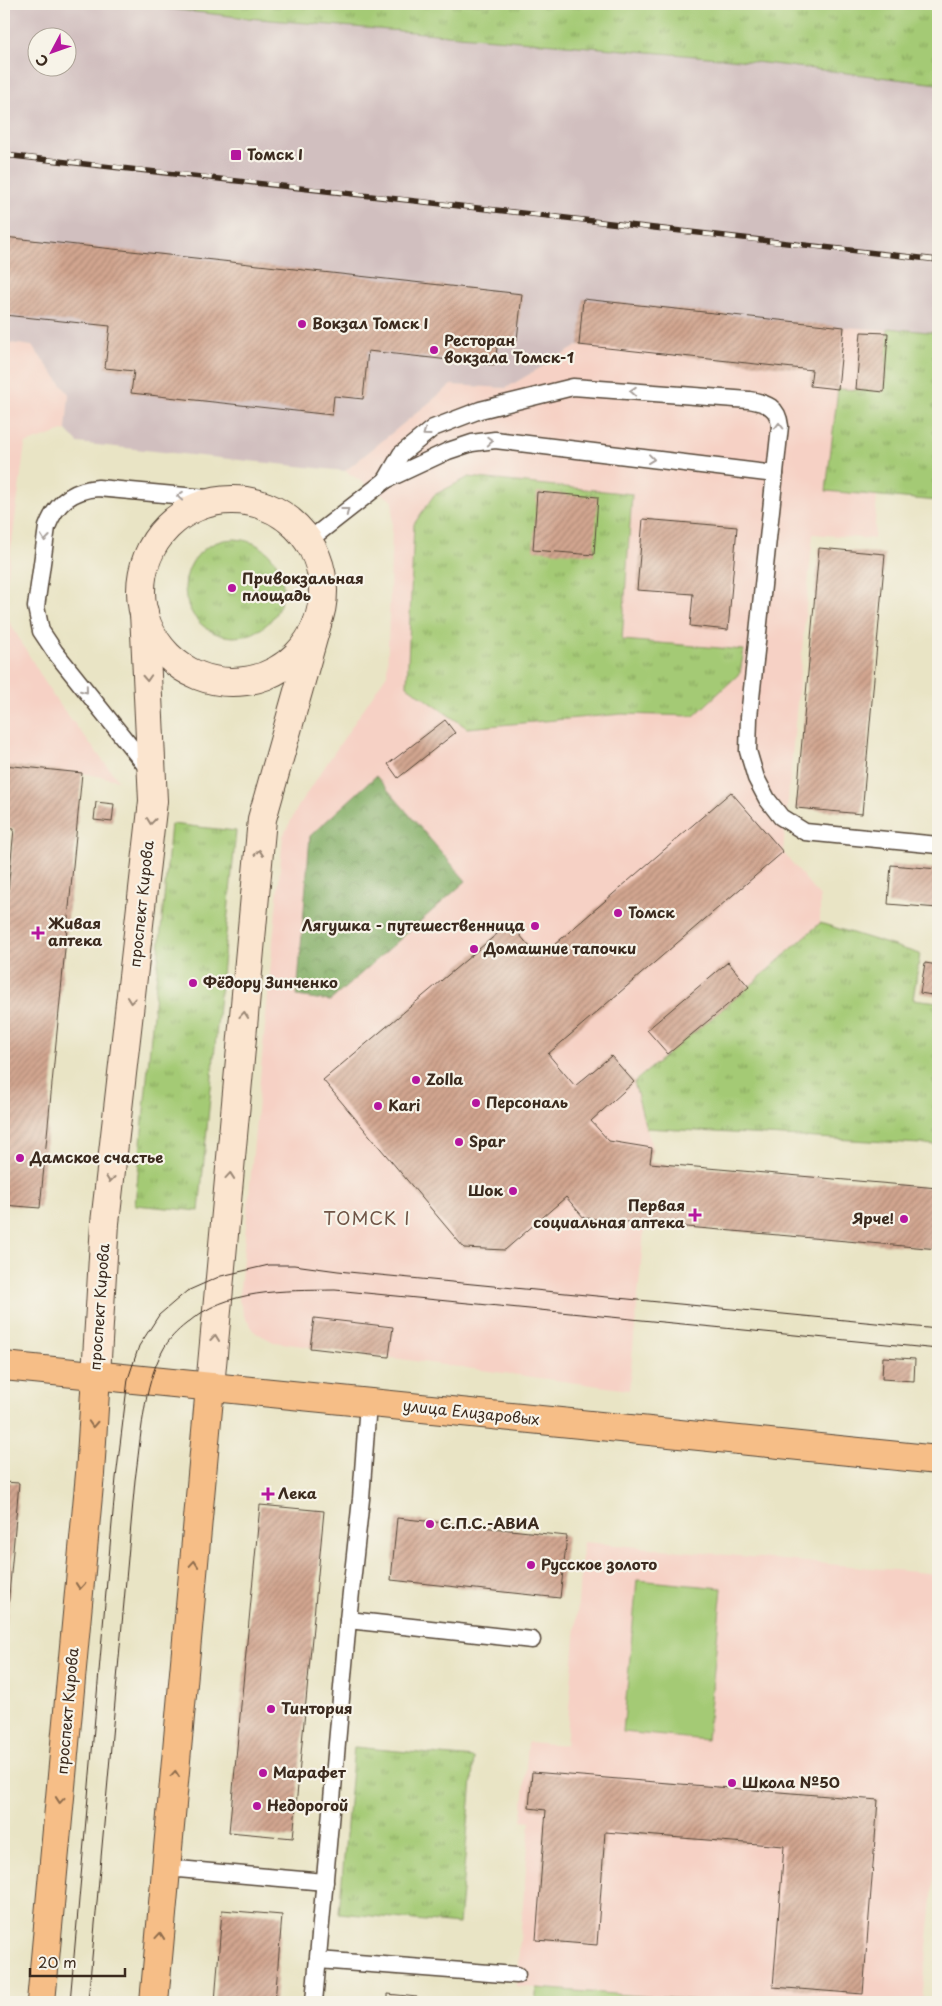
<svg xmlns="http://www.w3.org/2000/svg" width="942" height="2006" font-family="'Playpen Sans',sans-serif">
	<defs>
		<pattern id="grass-tufts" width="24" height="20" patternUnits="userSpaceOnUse" patternTransform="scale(1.25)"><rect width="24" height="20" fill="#a4ca74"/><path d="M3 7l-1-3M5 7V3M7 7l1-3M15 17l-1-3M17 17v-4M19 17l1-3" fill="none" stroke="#87a45f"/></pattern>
		<pattern id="forest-crowns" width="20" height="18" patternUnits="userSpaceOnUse" patternTransform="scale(1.25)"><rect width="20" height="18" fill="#83ae66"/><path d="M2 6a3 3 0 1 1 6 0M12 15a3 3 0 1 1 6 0" fill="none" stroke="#6c8e53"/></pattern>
		<pattern id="building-hatch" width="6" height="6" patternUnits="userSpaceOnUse" patternTransform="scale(1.25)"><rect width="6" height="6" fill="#d2a690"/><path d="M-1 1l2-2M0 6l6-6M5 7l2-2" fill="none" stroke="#ac8775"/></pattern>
	</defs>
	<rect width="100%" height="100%" fill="#f7f3e8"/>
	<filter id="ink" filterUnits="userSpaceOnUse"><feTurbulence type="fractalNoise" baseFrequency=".02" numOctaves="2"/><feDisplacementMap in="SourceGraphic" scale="10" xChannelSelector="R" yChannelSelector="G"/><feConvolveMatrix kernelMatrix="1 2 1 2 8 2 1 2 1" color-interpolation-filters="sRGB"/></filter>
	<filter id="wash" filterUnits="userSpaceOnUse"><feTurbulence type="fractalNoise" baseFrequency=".0096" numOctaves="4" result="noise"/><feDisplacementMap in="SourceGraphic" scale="20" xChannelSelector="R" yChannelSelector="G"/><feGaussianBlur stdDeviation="1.12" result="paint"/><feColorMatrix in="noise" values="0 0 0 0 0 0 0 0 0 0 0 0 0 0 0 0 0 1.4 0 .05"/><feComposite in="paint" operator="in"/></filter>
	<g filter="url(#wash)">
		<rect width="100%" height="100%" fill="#e9e4c5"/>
		<g fill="#f6d1c5">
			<polygon points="844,327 888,328 874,539 813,534 783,852 820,897 820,923 749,987 634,1081 652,1148 629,1390 274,1342 256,1333 245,1318 239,1300 283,836 299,805 387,674 393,501 345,471 451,385 506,388 579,345 812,370 838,389"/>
			<polygon points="4,342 32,346 69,394 66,430 25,444 4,603"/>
			<polygon points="4,613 53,696 118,780 82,773 4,765"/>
			<polygon points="583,1542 938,1574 938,1834 922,2002 535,2002 536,1988 516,1986 530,1822 522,1821 528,1742 566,1745"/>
		</g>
		<path fill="#d1bfbf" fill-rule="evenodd" d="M4 4H938V333L844 327 838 389 810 386 812 370 579 345 506 388 451 385 345 471 78 443 66 430 69 394 32 346 4 342ZM38 38H68V68H38Z"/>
		<g fill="url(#grass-tufts)" stroke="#707a49">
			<polygon points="129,4 938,4 938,84 731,59 247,18"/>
			<polygon points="888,328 938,333 938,501 826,491 838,389 884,391"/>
			<polygon points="469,477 632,494 622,640 744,650 740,673 694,716 622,714 467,728 407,686 414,524 434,495"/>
			<circle cx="234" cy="588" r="49"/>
			<polygon points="171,824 236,831 199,1211 135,1205"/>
			<polygon points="820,923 920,954 913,999 938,1002 938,1145 646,1128 634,1082 749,987"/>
			<polygon points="354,1747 474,1758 459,1924 339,1913"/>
		</g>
		<polygon fill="url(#forest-crowns)" stroke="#5f6c42" points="376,776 466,881 330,1001 297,996 310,836"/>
		<g fill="#a4ca74" stroke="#707a49">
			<polygon points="637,1580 722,1588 707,1740 623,1732"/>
			<polygon points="537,1988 716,2002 535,2002"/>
		</g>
		<g id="blocks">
			<g fill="url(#building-hatch)">
				<polygon points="4,237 522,294 517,340 498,338 495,365 368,351 363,399 334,396 332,415 131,393 134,371 105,368 110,326 4,315"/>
				<polygon points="583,299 844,327 838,389 810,386 812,370 579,345"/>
				<polygon points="861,332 888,333 884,392 856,389"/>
				<polygon points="537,492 598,497 594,555 533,550"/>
				<polygon points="643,519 737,527 728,630 690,626 693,594 637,590"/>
				<polygon points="819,548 885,554 862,814 796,808"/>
				<polygon points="445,720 455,733 398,778 388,764"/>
				<polygon points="4,765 82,773 40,1208 4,1205 4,931 14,829 4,828"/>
				<polygon points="731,792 783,852 548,1054 575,1086 611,1056 634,1082 591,1121 609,1141 652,1148 650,1163 938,1188 938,1249 584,1218 566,1197 505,1250 464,1248 323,1080 510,923 539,958"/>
				<polygon points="96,802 114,804 112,822 94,820"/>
				<polygon points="891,865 938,869 938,908 888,904"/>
				<polygon points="728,962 749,987 668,1054 647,1030"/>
				<polygon points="925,963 938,965 938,996 920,993"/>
				<polygon points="314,1318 393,1327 389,1357 310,1348"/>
				<polygon points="883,1357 915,1359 914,1381 882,1379"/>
				<polygon points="4,1482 19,1483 5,1641 4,1641"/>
				<polygon points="260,1505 324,1511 293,1838 229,1832"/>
				<polygon points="397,1518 567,1536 560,1598 391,1580"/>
				<polygon points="532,1772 878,1800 863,1994 773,1987 784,1846 605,1832 597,1945 536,1940 546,1810 529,1808"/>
				<polygon points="222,1910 282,1915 275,2002 215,2002"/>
				<polygon points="388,1994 417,1997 416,2002 388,2002"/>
			</g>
		</g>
	</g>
	<g filter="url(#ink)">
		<use href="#blocks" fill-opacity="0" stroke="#554637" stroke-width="1"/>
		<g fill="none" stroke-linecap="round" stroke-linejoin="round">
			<defs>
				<g id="lane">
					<path d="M386 480 401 454 433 428 480 410 573 387 749 400C767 403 778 407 780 426L749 717 748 751 756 778 767 799 781 817 805 832 938 845"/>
					<polyline points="308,541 386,480 448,451 472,443 495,440 775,474"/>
					<path d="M150 771 55 652 41 631 36 607 47 527C56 503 72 490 98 488L229 500"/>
					<polyline points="348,1620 532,1640"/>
					<polyline points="167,1868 325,1882"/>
					<polyline points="318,1960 517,1975"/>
					<polyline points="314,2002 348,1620 361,1499 368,1403"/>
				</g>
				<g id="secondary">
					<circle cx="232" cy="591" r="91"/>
					<polyline points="96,1375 105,1223 153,801 144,612"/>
					<polyline points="210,1387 262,819 317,624"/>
				</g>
				<g id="primary">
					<polyline points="4,1366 938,1460"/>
					<polyline points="41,2002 90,1474 96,1375"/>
					<polyline points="154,2002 210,1387"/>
				</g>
			</defs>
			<use href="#lane" stroke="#554637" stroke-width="19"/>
			<use href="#secondary" stroke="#554637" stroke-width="30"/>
			<use href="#primary" stroke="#554637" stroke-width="30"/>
			<use href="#lane" stroke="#fff" stroke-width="16"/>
			<use href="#secondary" stroke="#fbe5cf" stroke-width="28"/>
			<use href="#primary" stroke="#f6be87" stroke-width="28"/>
			<g stroke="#3b2a1e" stroke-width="1">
				<polyline points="70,2002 116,1478 128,1379 139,1346 159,1315 187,1291 221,1276 269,1265 294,1265 338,1271 938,1329"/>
				<path d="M88 2002 135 1480C141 1439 143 1386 163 1350 168 1340 177 1331 186 1324 228 1288 283 1291 335 1290L938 1349"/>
			</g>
			<defs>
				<path id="rail" d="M4 155C315 188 627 226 938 260"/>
			</defs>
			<use href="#rail" stroke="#3b2a1e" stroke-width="5.5"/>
			<use href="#rail" stroke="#f7f3e8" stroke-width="4" stroke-dasharray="11" stroke-linecap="butt"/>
		</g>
		<defs><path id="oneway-chevron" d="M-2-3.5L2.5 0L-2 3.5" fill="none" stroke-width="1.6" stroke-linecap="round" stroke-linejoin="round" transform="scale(1.25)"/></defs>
		<g stroke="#a79f9a">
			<use href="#oneway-chevron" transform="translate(633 391) rotate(-176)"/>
			<use href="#oneway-chevron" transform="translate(779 426) rotate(-90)"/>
			<use href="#oneway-chevron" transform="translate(426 433) rotate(144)"/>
			<use href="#oneway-chevron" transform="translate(490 441) rotate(-3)"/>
			<use href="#oneway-chevron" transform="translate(651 459) rotate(7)"/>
			<use href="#oneway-chevron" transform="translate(180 496) rotate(-175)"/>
			<use href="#oneway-chevron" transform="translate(346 511) rotate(-38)"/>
			<use href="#oneway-chevron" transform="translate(45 538) rotate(97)"/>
			<use href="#oneway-chevron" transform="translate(85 690) rotate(51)"/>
		</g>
		<g stroke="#9b8876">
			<use href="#oneway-chevron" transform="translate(147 678) rotate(87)"/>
			<use href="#oneway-chevron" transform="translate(151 821) rotate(96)"/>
			<use href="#oneway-chevron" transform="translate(259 853) rotate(-85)"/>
			<use href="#oneway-chevron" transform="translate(131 1000) rotate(96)"/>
			<use href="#oneway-chevron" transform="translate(244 1015) rotate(-85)"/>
			<use href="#oneway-chevron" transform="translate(230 1176) rotate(-85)"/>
			<use href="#oneway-chevron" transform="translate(110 1179) rotate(96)"/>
			<use href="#oneway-chevron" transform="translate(215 1338) rotate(-84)"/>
		</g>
		<g stroke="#8f6d4d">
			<use href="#oneway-chevron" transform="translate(93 1424) rotate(93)"/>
			<use href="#oneway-chevron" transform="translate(194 1564) rotate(-85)"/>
			<use href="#oneway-chevron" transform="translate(80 1586) rotate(95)"/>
			<use href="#oneway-chevron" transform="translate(175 1774) rotate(-85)"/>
			<use href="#oneway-chevron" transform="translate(60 1800) rotate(95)"/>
			<use href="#oneway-chevron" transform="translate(160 1936) rotate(-85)"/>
		</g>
	</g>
	<g fill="#b5179e" stroke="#f7f3e8" stroke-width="2">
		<rect x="230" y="149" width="12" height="12" rx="2.5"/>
		<circle cx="302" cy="324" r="5"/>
		<circle cx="434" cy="350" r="5"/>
		<circle cx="232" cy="588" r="5"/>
		<circle cx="618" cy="913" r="5"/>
		<circle cx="535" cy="926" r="5"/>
		<path d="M35.5 925.5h5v5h5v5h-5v5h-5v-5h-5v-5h5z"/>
		<circle cx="474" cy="949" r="5"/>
		<circle cx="193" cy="983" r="5"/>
		<circle cx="416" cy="1080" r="5"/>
		<circle cx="476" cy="1103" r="5"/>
		<circle cx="378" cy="1106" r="5"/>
		<circle cx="459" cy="1142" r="5"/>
		<circle cx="20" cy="1158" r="5"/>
		<circle cx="513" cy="1191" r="5"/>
		<path d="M692.5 1207.5h5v5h5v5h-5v5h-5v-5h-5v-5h5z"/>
		<circle cx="904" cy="1219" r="5"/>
		<path d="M265.5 1486.5h5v5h5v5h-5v5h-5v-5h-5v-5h5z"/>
		<circle cx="430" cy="1524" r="5"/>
		<circle cx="531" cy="1565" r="5"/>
		<circle cx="271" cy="1709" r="5"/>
		<circle cx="263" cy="1773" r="5"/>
		<circle cx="732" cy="1783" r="5"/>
		<circle cx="257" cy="1806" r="5"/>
	</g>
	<g text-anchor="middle" stroke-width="4.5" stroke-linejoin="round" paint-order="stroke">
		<g font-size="15" font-weight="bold" fill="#3b2a1e" stroke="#f7f3e8" text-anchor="start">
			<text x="247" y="160">Томск I</text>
			<text x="312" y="329">Вокзал Томск I</text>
			<text x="444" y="346">Ресторан<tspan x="444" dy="17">вокзала Томск-1</tspan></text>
			<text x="242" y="584">Привокзальная<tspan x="242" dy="17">площадь</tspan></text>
			<text x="628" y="918">Томск</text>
			<text x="48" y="929">Живая<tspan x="48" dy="17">аптека</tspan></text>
			<text x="525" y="931" text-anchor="end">Лягушка - путешественница</text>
			<text x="484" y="954">Домашние тапочки</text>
			<text x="203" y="988">Фёдору Зинченко</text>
			<text x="426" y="1085">Zolla</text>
			<text x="486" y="1108">Персональ</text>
			<text x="388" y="1111">Kari</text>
			<text x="469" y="1147">Spar</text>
			<text x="30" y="1163">Дамское счастье</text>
			<text x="503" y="1196" text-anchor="end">Шок</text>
			<text x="685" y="1211" text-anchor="end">Первая<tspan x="685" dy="17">социальная аптека</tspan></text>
			<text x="894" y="1224" text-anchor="end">Ярче!</text>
			<text x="278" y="1499">Лека</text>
			<text x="440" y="1529">С.П.С.-АВИА</text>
			<text x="541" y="1570">Русское золото</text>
			<text x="281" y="1714">Тинтория</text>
			<text x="273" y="1778">Марафет</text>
			<text x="742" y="1788">Школа №50</text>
			<text x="267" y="1811">Недорогой</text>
		</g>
		<g font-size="15" fill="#3b2a1e" stroke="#f7f3e8">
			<text transform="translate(142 904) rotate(-84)" y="5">проспект Кирова</text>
			<text transform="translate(100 1307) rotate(-86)" y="5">проспект Кирова</text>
			<text transform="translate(471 1413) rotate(6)" y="5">улица Елизаровых</text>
			<text transform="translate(68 1711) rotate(-85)" y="5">проспект Кирова</text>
		</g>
		<g font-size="18" letter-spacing="1" fill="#705546" stroke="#f7f3e8">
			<text x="367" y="1225">ТОМСК I</text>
		</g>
	</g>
	<rect width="942" height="2006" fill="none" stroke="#f7f3e8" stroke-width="20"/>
	<g transform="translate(52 52) rotate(229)"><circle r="24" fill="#f7f3e8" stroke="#aca397"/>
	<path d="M0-4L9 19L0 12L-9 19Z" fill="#b5179e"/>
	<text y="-8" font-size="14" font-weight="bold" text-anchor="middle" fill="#3b2a1e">С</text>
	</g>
	<path d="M30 1968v8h95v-8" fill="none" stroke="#3b2a1e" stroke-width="2.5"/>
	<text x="38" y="1968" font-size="15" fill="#3b2a1e" stroke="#f7f3e8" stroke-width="4" paint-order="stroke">20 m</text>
</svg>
